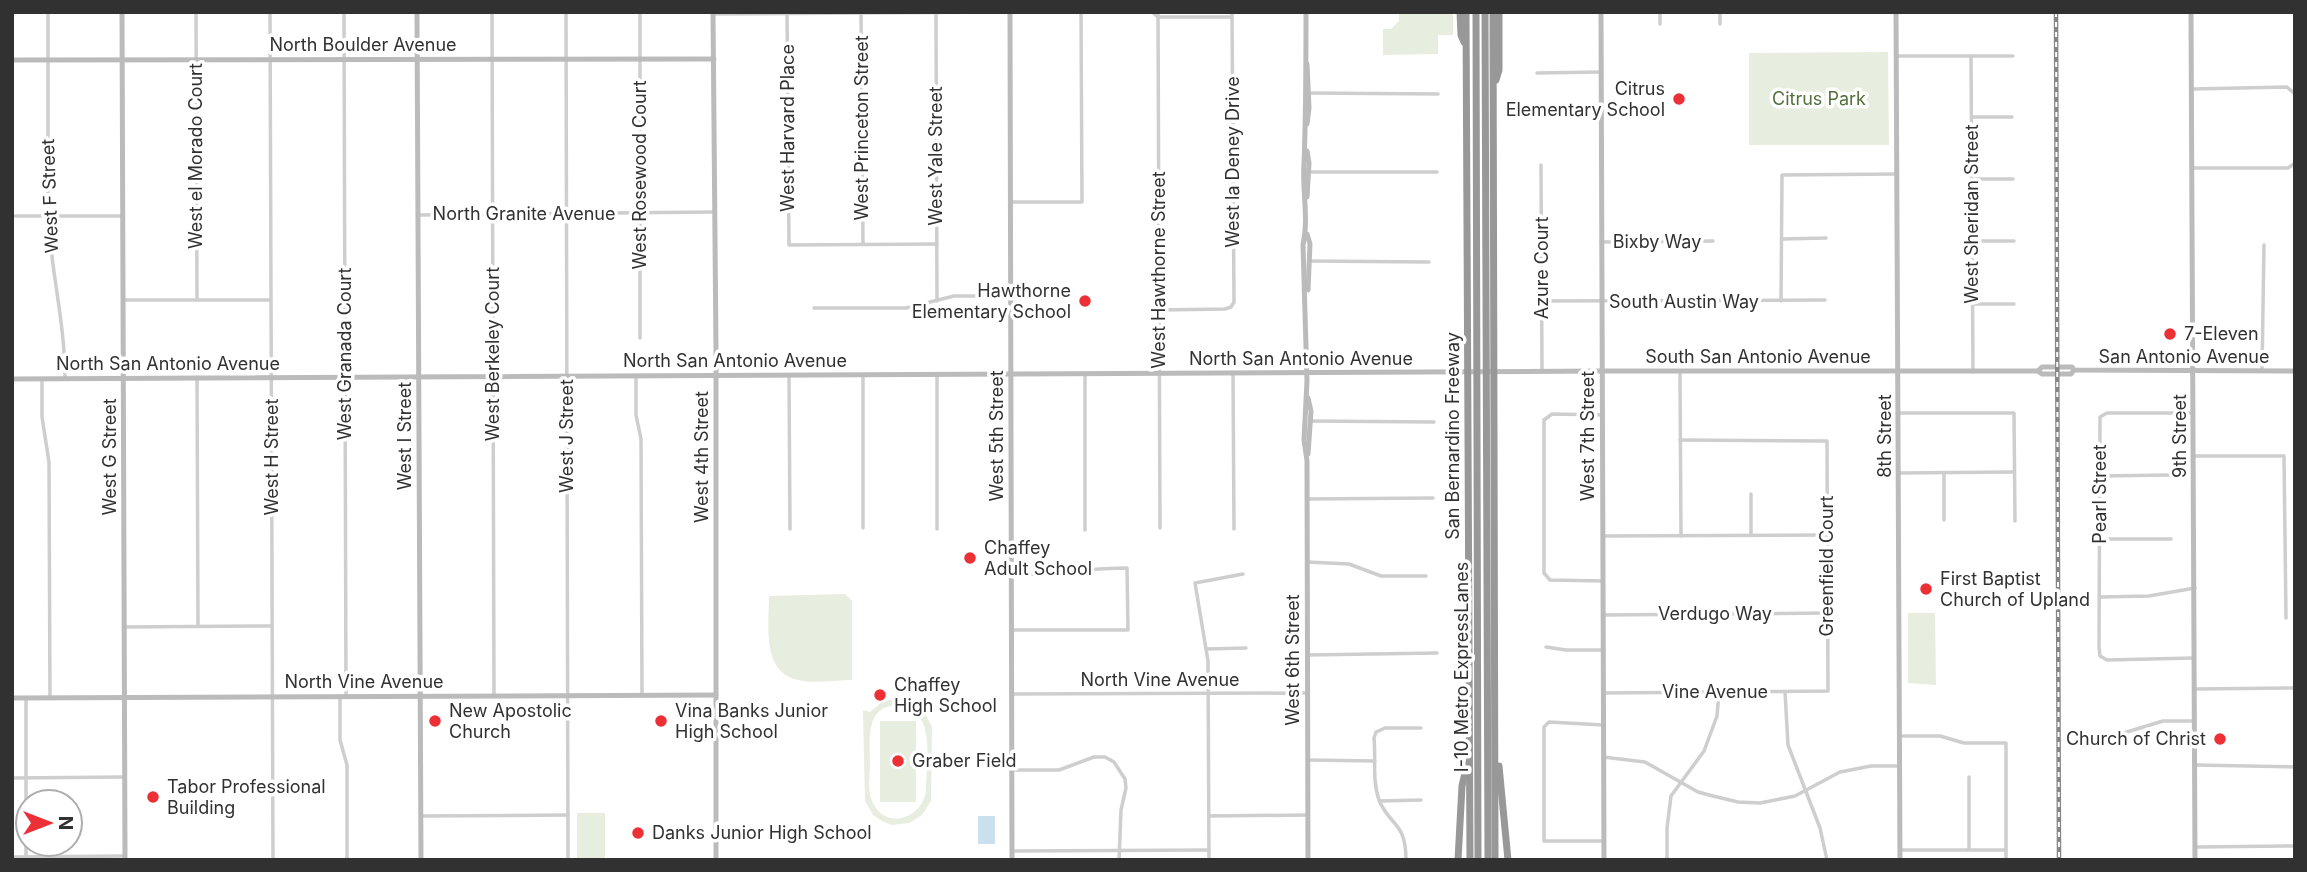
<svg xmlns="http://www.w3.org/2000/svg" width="2307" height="872" font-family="Inter,sans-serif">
	<rect width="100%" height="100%" fill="#fff"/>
	<g fill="#e7eedf" fill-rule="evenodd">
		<polygon points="1399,12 1453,12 1453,35 1438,35 1438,54 1383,55 1383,29 1391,29 1399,21"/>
		<polygon points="1888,52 1889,145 1749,145 1749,53"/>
		<path d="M845 594 852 601V680C835 680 814 684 798 680 761 672 769 624 769 596Z"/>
		<polygon points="1908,613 1935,613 1936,685 1908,683"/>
		<path d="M898 698 913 702 922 708 932 727 931 801 922 815 909 823 892 825 882 821 873 815 865 801 863 710 870 712 882 702ZM902 705C937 714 926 763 926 790 923 818 886 831 873 803 867 792 870 777 870 765 870 739 864 703 902 705Z"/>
		<rect x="880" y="721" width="36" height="81"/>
		<rect x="577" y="813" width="28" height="47"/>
	</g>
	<rect fill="#cbe0ef" x="978" y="816" width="17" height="28"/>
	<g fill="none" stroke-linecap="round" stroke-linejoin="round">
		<g stroke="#cecece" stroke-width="3.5">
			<path d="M48 12V216C51 271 65 323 65 378"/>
			<polyline points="196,12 197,300"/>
			<polyline points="270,12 273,860"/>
			<polyline points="344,12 346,696"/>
			<polyline points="492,12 494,696"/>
			<polyline points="566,12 568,860"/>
			<polyline points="640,12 640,338"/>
			<polyline points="787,12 789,245 937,244"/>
			<polyline points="861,12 863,244"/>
			<polyline points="936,12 937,301"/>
			<polyline points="1152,12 1158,17 1232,17"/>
			<polyline points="1158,12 1160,528"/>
			<polyline points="1720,12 1720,24"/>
			<polyline points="713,14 998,12"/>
			<polyline points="1660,24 1660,12"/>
			<polyline points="1897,56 2013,56"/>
			<polyline points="1971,56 1973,372"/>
			<polyline points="1537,73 1600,72"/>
			<polyline points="2192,89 2287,87 2295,94"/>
			<polyline points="1309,93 1438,94"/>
			<polyline points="1972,117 2012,117"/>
			<polyline points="1541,165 1542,371"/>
			<polyline points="2193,168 2288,168 2295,163"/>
			<polyline points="1310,172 1437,172"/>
			<polyline points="1972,179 2013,179"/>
			<polyline points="1011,202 1082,202 1081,12"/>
			<polyline points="418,215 714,212"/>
			<polyline points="12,216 123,216"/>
			<polyline points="1782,239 1826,238"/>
			<polyline points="1972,241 2014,241"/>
			<polyline points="1601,242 1713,241"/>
			<polyline points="1309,261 1429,262"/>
			<polyline points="123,300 270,300"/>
			<polyline points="1543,301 1825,300"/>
			<polyline points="1781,301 1782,175 1897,174"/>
			<polyline points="1973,304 2014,304"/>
			<polyline points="814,308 906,308 954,296 1010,296"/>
			<polyline points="1159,310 1225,309 1231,307 1234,302 1232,12"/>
			<polyline points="1680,371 1681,536"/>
			<polyline points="2262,371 2264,245"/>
			<polyline points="1233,373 1234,529"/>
			<polyline points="937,374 937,529"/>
			<polyline points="1085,374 1085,530"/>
			<polyline points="789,375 790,529"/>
			<polyline points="863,375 863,528"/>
			<polyline points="636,376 636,415 641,439 642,696"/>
			<polyline points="197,377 198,626"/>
			<polyline points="42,379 42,417 49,462 50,698"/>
			<polyline points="1899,413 2014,413 2015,521"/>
			<polyline points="1311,421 1434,422"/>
			<polyline points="2194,456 2284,456 2286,618"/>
			<polyline points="1899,473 2014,472"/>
			<polyline points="1944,473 1944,520"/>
			<polyline points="2100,476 2170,475"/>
			<polyline points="1751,494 1751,535"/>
			<polyline points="1307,499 1433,498"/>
			<polyline points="1603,536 1827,535"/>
			<polyline points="2100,539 2171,539"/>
			<polyline points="1307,562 1349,564 1381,576 1426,576"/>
			<path d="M1012 575C1052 575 1088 568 1127 568L1128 630H1012"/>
			<polyline points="1603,581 1550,580 1544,573 1544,420 1552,414 1603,415"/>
			<polyline points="2100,597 2149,596 2195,588"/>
			<polyline points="1603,615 1827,613"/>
			<polyline points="124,627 272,626"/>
			<polyline points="1546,647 1566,650 1603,650"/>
			<polyline points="1206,649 1246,648"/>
			<polyline points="1308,655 1437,653"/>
			<polyline points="2193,658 2107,660 2100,656 2099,647 2100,417 2107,413 2193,413"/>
			<polyline points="2195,689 2295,688"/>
			<polyline points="1785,692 1788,745 1820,828 1827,860"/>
			<polyline points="1603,693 1828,691 1827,441 1680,440"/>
			<polyline points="1012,694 1307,693"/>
			<polyline points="340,696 340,740 347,765 347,860"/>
			<polyline points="26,698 26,860"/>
			<polyline points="1603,725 1549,722 1544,727 1544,841 1604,841"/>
			<polyline points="2117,735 2163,721 2193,721"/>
			<polyline points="1899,736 1940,736 1964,743 2006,743 2006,860"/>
			<polyline points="1603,757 1645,762 1698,792 1713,796 1738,802 1760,803 1795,796 1840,772 1871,766 1899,766"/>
			<polyline points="1308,760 1375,761"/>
			<polyline points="2195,765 2295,767"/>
			<polyline points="1013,770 1059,770 1094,757 1105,757 1114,762 1125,779 1126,788 1121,810 1119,860"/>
			<polyline points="1969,777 1969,849"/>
			<polyline points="12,778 124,777"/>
			<polyline points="1380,801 1421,800"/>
			<polyline points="421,816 568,815"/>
			<polyline points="1209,816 1308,815"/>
			<polyline points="2195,847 2295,846"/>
			<polyline points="1900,850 2006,850"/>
			<polyline points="1012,851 1209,850"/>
			<polyline points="12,857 125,856"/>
			<polyline points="1209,860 1208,661 1195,583 1243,574"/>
			<path d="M1406 860C1406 821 1390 827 1379 800 1372 780 1376 758 1374 738L1376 732 1385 728H1421"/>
			<polyline points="1667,860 1667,828 1671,796 1704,751 1717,716 1719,692"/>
		</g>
		<g stroke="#bbb" stroke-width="5">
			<polyline points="122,12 125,860"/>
			<polyline points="417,12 421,860"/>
			<polyline points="713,12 716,350 716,860"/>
			<polyline points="1010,12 1012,860"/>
			<path d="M1306 12C1306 63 1306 114 1304 164 1302 191 1309 218 1303 245L1307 381 1304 440 1307 461 1308 860"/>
			<polyline points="1601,12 1604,860"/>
			<polyline points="1896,12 1900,860"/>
			<polyline points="2191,12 2195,860"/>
			<polyline points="12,60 714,59"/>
			<polyline points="1307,64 1309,108 1307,124"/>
			<polyline points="1307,151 1309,163 1307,197"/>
			<polyline points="1307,234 1310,244 1308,290"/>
			<polyline points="2038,371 2042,367 2072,367 2074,370 2295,371"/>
			<polyline points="12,379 1602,371 2038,371 2042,374 2071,374 2074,370"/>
			<polyline points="1308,398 1311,411 1308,454"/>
			<polyline points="12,698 716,695"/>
		</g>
		<g stroke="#989898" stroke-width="7">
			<polyline points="1460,12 1461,35 1464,42"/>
			<polyline points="1466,12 1470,860"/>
			<polyline points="1476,12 1478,860"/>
			<polyline points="1485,12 1488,860"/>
			<polyline points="1493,12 1495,860"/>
			<polyline points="1496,80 1499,70 1499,12"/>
			<polyline points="1499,766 1508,860"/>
			<polyline points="1458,860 1462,786 1467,764"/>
		</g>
		<defs>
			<polyline id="rail" points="2056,12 2059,860"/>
		</defs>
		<use href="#rail" stroke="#868686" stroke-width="4.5"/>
		<use href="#rail" stroke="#fff" stroke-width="2" stroke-dasharray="5" stroke-linecap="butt"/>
	</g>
	<g fill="#ed2f36" stroke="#fff" stroke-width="2.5">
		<circle cx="1679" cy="99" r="7"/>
		<circle cx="1085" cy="301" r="7"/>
		<circle cx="2170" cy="334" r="7"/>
		<circle cx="970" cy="558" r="7"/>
		<circle cx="1926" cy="589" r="7"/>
		<circle cx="880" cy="695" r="7"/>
		<circle cx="435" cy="721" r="7"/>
		<circle cx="661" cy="721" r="7"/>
		<circle cx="2220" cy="739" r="7"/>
		<circle cx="898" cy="761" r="7"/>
		<circle cx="153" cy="797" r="7"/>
		<circle cx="638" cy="833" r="7"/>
	</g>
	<g text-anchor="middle" stroke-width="7" stroke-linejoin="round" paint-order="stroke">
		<g font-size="18" fill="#313131" stroke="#fff">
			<text x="363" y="51">North Boulder Avenue</text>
			<text transform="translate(788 128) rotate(-90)" y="6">West Harvard Place</text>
			<text transform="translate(862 128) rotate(-90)" y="6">West Princeton Street</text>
			<text transform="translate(196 156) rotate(-90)" y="6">West el Morado Court</text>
			<text transform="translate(936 156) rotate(-90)" y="6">West Yale Street</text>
			<text transform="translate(1233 162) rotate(-90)" y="6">West la Deney Drive</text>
			<text transform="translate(640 175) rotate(-90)" y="6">West Rosewood Court</text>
			<text transform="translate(50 196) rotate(-92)" y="6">West F Street</text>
			<text x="524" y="220">North Granite Avenue</text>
			<text transform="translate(1972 214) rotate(-90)" y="6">West Sheridan Street</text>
			<text x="1657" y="248">Bixby Way</text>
			<text transform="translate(1542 268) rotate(-90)" y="6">Azure Court</text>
			<text transform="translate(1159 270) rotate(-90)" y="6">West Hawthorne Street</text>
			<text x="1684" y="308">South Austin Way</text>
			<text transform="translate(345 354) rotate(-90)" y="6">West Granada Court</text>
			<text transform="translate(493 354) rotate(-90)" y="6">West Berkeley Court</text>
			<text x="1758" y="363">South San Antonio Avenue</text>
			<text x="2184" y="363">San Antonio Avenue</text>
			<text x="1301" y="365">North San Antonio Avenue</text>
			<text x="735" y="367">North San Antonio Avenue</text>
			<text x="168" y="370">North San Antonio Avenue</text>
			<text transform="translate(405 436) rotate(-90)" y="6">West I Street</text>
			<text transform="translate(567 436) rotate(-90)" y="6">West J Street</text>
			<text transform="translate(997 436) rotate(-90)" y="6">West 5th Street</text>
			<text transform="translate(1453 436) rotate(-90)" y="6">San Bernardino Freeway</text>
			<text transform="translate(1588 436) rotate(-90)" y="6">West 7th Street</text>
			<text transform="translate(1885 436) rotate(-90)" y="6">8th Street</text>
			<text transform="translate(2180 436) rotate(-90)" y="6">9th Street</text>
			<text transform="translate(110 457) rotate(-90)" y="6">West G Street</text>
			<text transform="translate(272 457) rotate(-90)" y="6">West H Street</text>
			<text transform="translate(702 457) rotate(-90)" y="6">West 4th Street</text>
			<text transform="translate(2100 494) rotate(-90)" y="6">Pearl Street</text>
			<text transform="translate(1827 566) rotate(-90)" y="6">Greenfield Court</text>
			<text x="1715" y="620">Verdugo Way</text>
			<text transform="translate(1293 660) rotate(-90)" y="6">West 6th Street</text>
			<text transform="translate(1462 667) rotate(-90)" y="6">I-10 Metro ExpressLanes</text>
			<text x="1160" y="686">North Vine Avenue</text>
			<text x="364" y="688">North Vine Avenue</text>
			<text x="1715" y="698">Vine Avenue</text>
		</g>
		<g font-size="18" fill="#313131" stroke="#fff" text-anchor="start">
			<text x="1665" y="95" text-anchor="end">Citrus<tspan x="1665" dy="21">Elementary School</tspan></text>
			<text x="1071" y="297" text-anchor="end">Hawthorne<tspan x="1071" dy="21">Elementary School</tspan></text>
			<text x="2184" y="340">7-Eleven</text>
			<text x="984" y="554">Chaffey<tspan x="984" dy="21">Adult School</tspan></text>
			<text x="1940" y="585">First Baptist<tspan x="1940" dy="21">Church of Upland</tspan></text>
			<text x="894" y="691">Chaffey<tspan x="894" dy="21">High School</tspan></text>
			<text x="449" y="717">New Apostolic<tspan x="449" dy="21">Church</tspan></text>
			<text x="675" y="717">Vina Banks Junior<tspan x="675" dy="21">High School</tspan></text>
			<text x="2206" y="745" text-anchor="end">Church of Christ</text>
			<text x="912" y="767">Graber Field</text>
			<text x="167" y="793">Tabor Professional<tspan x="167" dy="21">Building</tspan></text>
			<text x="652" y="839">Danks Junior High School</text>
		</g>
		<g font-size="18" fill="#52703c" stroke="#fff">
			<text x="1819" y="105">Citrus Park</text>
		</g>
	</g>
	<rect width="2307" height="872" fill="none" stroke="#313131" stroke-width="28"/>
	<g transform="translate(49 823) rotate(90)"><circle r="33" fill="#ffffff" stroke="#adadad" stroke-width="2"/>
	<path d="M0-5L12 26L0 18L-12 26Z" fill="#ed2f36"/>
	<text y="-10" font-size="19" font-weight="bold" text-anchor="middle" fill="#313131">N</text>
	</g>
</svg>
